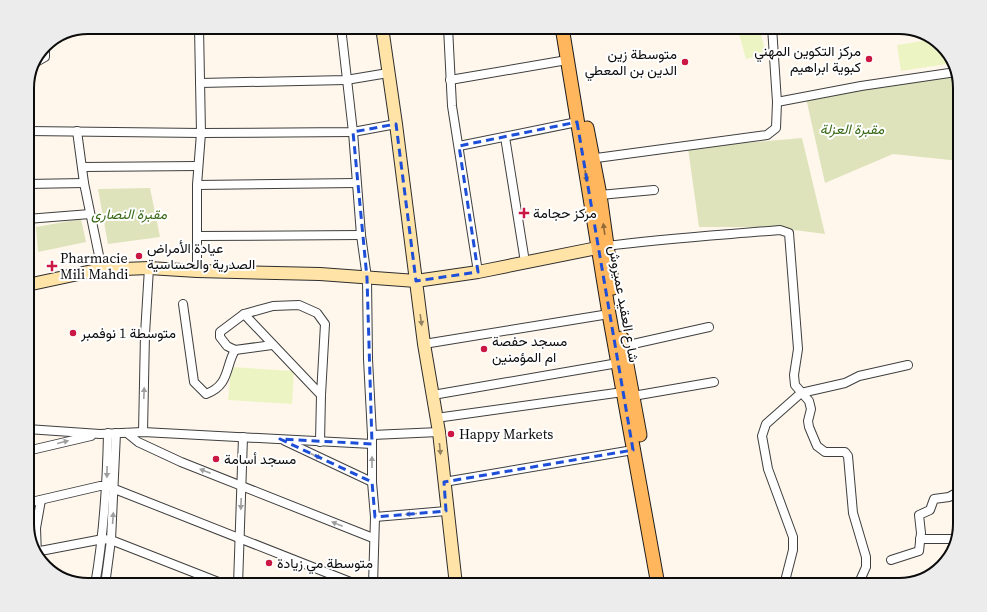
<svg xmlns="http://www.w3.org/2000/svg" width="987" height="612" font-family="'Source Serif 4',Vazirmatn,serif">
	<rect width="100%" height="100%" fill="#fff7ec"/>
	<g fill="#dee3bb">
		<polygon points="957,75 960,85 960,161 893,154 825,183 806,98"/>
		<polygon points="802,138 825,234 771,227 699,227 688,148"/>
		<polygon points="150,188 160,237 108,244 98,189"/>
		<polygon points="81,219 86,242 38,252 36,227"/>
	</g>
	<g fill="#edf4c4">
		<polygon points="737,27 759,27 766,54 746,59"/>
		<polygon points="934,39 945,51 947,64 901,71 897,45"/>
		<polygon points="231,367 294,371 292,404 228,400"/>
	</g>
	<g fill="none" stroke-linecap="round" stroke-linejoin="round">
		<defs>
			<g id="street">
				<polyline points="341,27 353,132 361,235 367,278 368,359 372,435 372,482 375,517 373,585"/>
				<polyline points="448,27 452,106 478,272"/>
				<polyline points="199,30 343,27"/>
				<polyline points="38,61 45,57 45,45"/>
				<polyline points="450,80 567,60"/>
				<polyline points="200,83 346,80 388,73"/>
				<polyline points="777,102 861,86 956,72"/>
				<polyline points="27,131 201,133 353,132 396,124"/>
				<polyline points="77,131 84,183 102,270"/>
				<polyline points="505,137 525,262"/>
				<polyline points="459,146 577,122"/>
				<polyline points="589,159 767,135 776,128 777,102 772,27"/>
				<polyline points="83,167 198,166"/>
				<polyline points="27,184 84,183"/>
				<polyline points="197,185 356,183"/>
				<polyline points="600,195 654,190"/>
				<polyline points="27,219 90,214"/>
				<polyline points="197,236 361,235"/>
				<path d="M607 246C664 238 722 235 780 230L789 233 798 349 794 375 795 385 809 401 811 409 808 421 809 427 817 446 825 452H845L848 456 853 513 866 557V567L858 585"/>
				<polyline points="197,271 197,185 201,133 199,27"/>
				<path d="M183 304 194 382 206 394C230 385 225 367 235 350"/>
				<polyline points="244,314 220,332 220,337 227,346 235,350 272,345"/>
				<polyline points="424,344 609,314"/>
				<polyline points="624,346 709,327"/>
				<polyline points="433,395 618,363"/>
				<polyline points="633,396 714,382"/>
				<polyline points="436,418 623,392"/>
				<polyline points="27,429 100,434 143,432 372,444"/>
				<polyline points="143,432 145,334 149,268"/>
				<polyline points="127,433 138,442 181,462 373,538"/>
				<polyline points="372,435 439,432"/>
				<polyline points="285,441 372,482"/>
				<polyline points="320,442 321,395 325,324 317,313 299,305 273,306 244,314 321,395"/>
				<polyline points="27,451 91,436"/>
				<polyline points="444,482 633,450"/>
				<polyline points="27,503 100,486 107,486 358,585"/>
				<polyline points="375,517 446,511"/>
				<polyline points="920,539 956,539"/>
				<polyline points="35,552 103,539 111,540 226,585"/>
				<polyline points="37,556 36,528 41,500"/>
				<polyline points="891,560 919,551 921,533 919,515 930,510 934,499 949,497 960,491"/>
				<path d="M95 585C104 534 107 484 108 433"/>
				<polyline points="105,585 111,540 116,433"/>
				<polyline points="238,585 243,437"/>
				<polyline points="784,585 793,550 793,537 768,469 762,436 766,424 801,393 845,383 859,376 908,365"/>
			</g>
			<g id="secondary">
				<polyline points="382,27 396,124 424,344 439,432 456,585"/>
				<polyline points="27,285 97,270 149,268 197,271 320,274 416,281 478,272 607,246"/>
			</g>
			<g id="primary">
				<polyline points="562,27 609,314 658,585"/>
				<polyline points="587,128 600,195 613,288"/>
				<polyline points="622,338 640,435"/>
			</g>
		</defs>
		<use href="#street" stroke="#3f3f3f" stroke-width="10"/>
		<use href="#secondary" stroke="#2e2e2e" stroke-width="14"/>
		<use href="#primary" stroke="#1d1d1d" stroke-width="15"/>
		<use href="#street" stroke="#fff" stroke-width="8"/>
		<use href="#secondary" stroke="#ffe3a7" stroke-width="12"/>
		<use href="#primary" stroke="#ffb65c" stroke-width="13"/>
	</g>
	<defs><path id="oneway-solid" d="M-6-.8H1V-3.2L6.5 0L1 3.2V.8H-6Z"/></defs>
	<g fill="#926a38">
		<use href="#oneway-solid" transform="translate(586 176) rotate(81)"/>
		<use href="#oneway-solid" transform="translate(604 229) rotate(-98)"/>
	</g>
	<g fill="#928261">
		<use href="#oneway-solid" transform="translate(421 320) rotate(82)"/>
		<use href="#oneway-solid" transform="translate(440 449) rotate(84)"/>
	</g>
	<g fill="#9e9e9e">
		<use href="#oneway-solid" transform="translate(144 393) rotate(-88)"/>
		<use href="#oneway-solid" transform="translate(63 442) rotate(-14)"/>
		<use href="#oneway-solid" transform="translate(316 456) rotate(25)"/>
		<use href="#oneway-solid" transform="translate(372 462) rotate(-90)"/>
		<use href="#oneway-solid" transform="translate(205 471) rotate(-159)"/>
		<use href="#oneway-solid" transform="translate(107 472) rotate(91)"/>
		<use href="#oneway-solid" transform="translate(241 504) rotate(92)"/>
		<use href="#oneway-solid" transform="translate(411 514) rotate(175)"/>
		<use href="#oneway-solid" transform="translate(113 518) rotate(-86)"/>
		<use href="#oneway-solid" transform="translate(337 524) rotate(-158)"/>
	</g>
	<path fill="none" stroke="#1d4ed8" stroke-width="3" stroke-dasharray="8 5" stroke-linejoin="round" d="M577 122 633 450 444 482 446 511 375 517 372 482 280 439 372 444 367 278 353 132 396 124 416 281 478 272 459 146Z"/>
	<g fill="#ca1743" stroke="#fff" stroke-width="1.5">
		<circle cx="869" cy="59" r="4"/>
		<circle cx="685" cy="62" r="4"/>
		<path d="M522 207h4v4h4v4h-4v4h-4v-4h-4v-4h4z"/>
		<circle cx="139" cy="256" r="4"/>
		<path d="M50 260h4v4h4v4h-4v4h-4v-4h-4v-4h4z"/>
		<circle cx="73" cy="333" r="4"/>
		<circle cx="484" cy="349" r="4"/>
		<circle cx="451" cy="434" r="4"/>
		<circle cx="216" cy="459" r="4"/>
		<circle cx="269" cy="563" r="4"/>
	</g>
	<g text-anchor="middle" stroke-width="4" stroke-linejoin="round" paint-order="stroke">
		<g font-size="14" fill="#0c0c0c" stroke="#fff" text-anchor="start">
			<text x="861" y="56" text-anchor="end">مركز التكوين المهني<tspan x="861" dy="16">كبوية ابراهيم</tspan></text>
			<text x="677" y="59" text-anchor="end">متوسطة زين<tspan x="677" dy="16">الدين بن المعطي</tspan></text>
			<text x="533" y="218">مركز حجامة</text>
			<text x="147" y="253">عيادة الأمراض<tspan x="147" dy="16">الصدرية والحساسية</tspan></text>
			<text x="60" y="263">Pharmacie<tspan x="60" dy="16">Mili Mahdi</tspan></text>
			<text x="81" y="338">متوسطة 1 نوفمبر</text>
			<text x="492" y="346">مسجد حفصة<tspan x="492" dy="16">ام المؤمنين</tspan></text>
			<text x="459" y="439">Happy Markets</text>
			<text x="224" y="464">مسجد أسامة</text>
			<text x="277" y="568">متوسطة مي زيادة</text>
		</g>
		<g font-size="14" font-style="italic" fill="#396a17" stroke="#fff">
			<text x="852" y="134">مقبرة العزلة</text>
			<text x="129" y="219">مقبرة النصارى</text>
		</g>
		<g font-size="14" fill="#0c0c0c" stroke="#fff">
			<text transform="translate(624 304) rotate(80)" y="5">شارع العقيد عميروش</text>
		</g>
	</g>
	<path d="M0 0H987V612H0ZM88 34H899A54 54 0 0 1 953 88V524A54 54 0 0 1 899 578H88A54 54 0 0 1 34 524V88A54 54 0 0 1 88 34Z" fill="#ececec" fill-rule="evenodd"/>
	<path fill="none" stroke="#0c0c0c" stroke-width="2" d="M88 34H899A54 54 0 0 1 953 88V524A54 54 0 0 1 899 578H88A54 54 0 0 1 34 524V88A54 54 0 0 1 88 34Z"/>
</svg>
